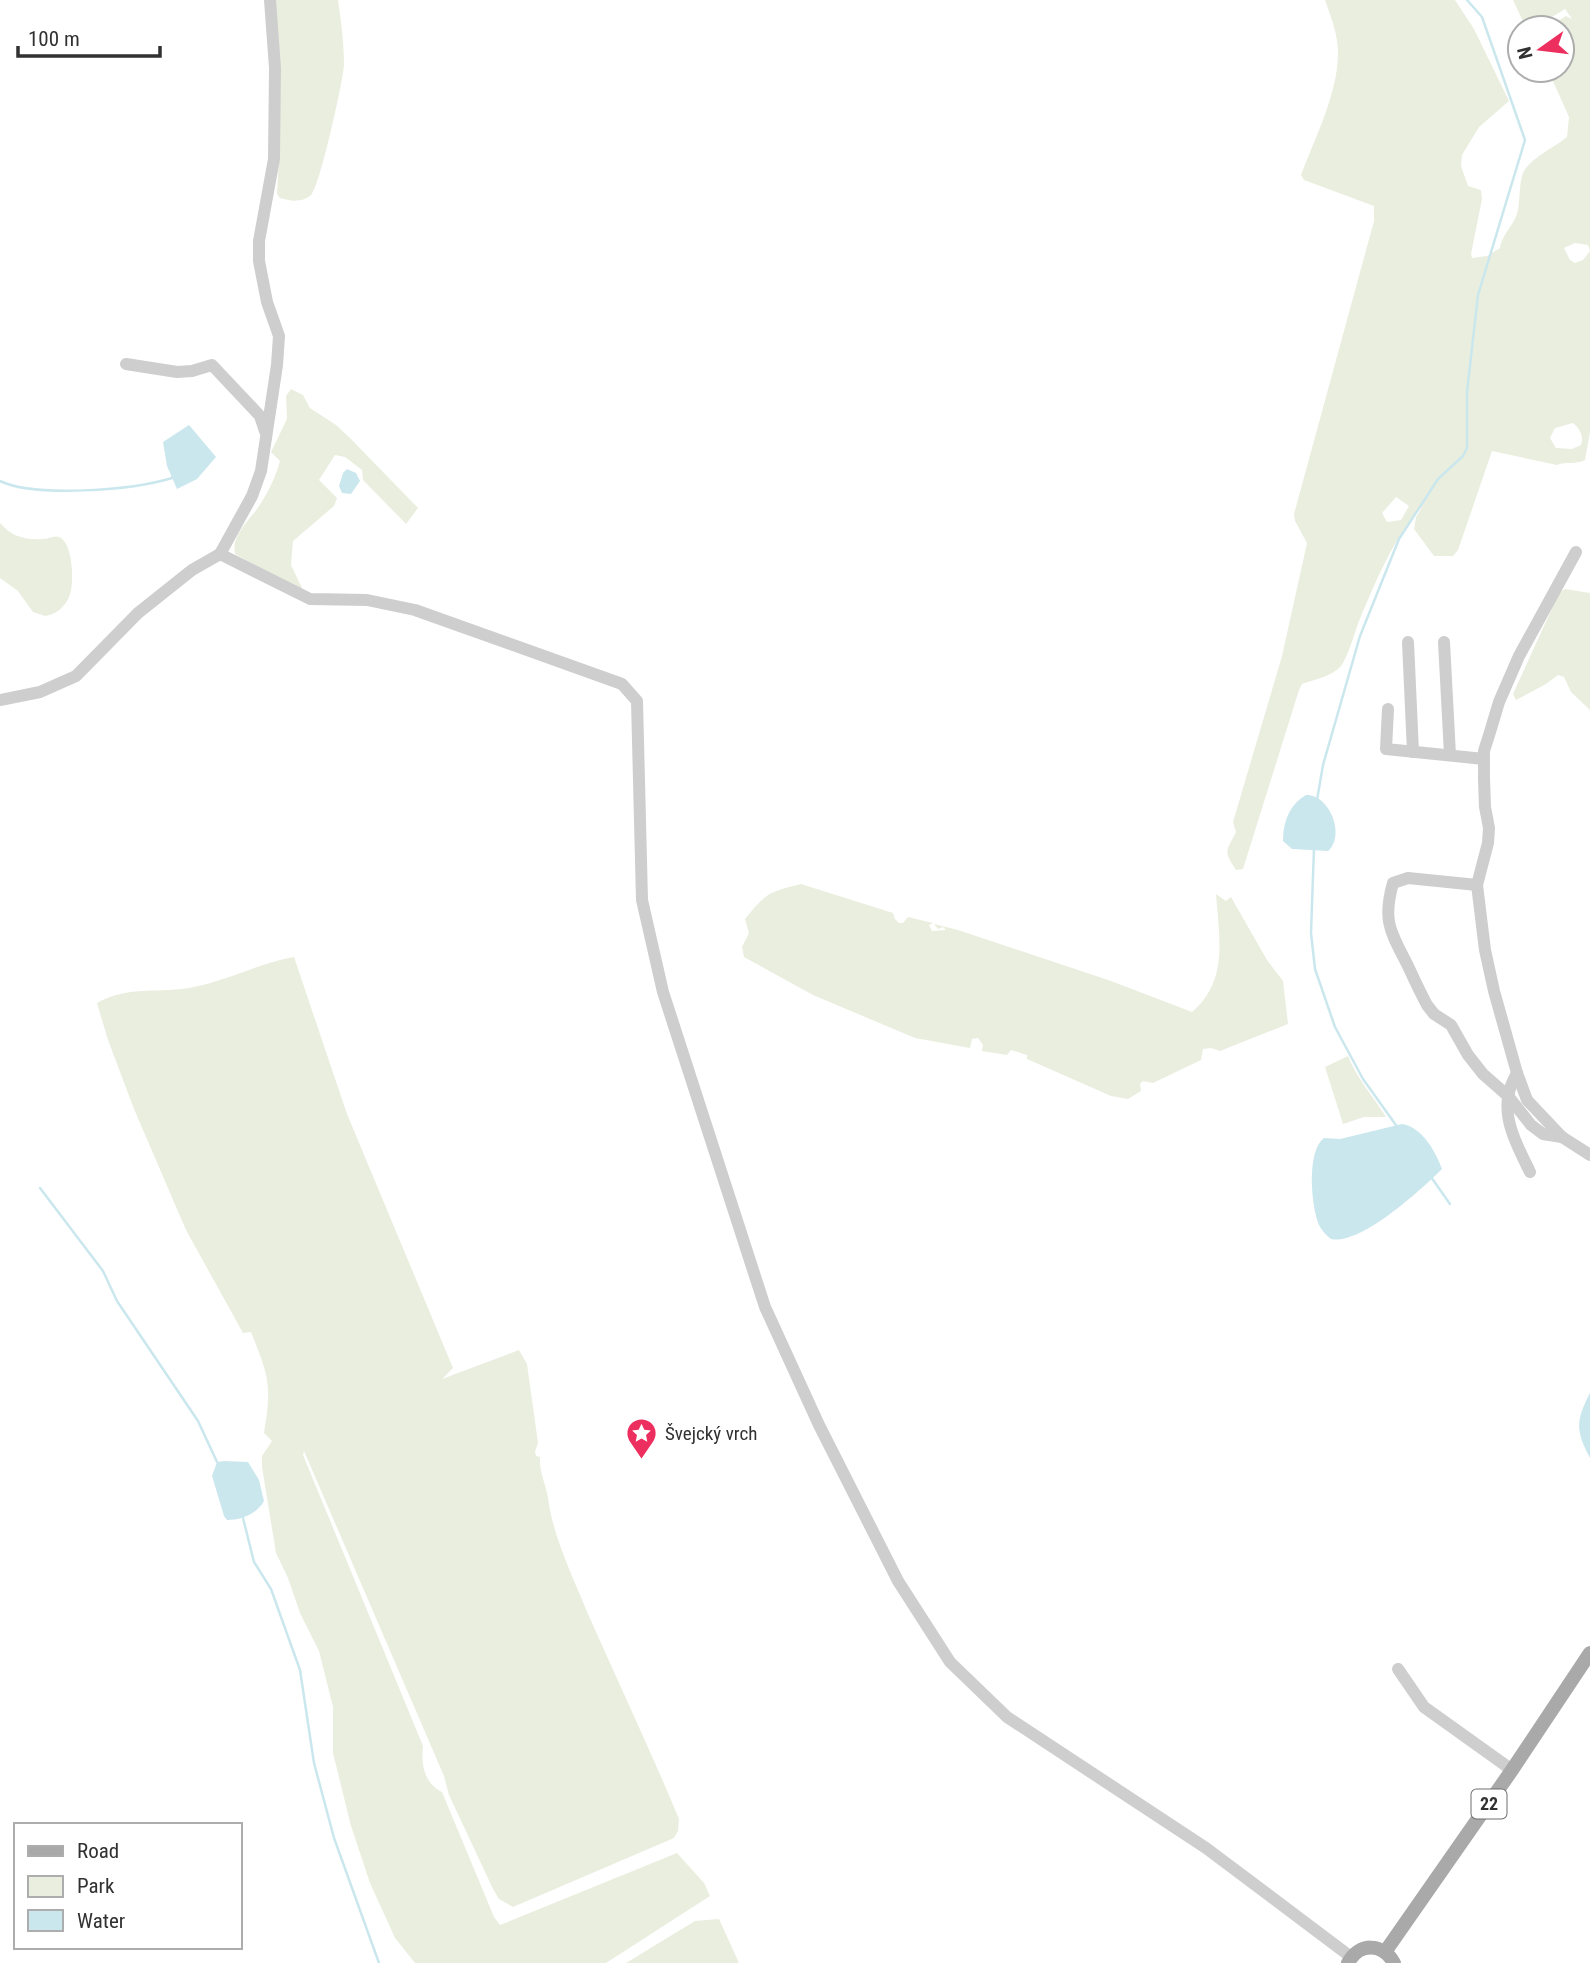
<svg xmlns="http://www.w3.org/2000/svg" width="1590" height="1963" font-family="'Roboto Condensed',sans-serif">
	<rect width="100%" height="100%" fill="#fff"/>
	<g fill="#eaeedf" fill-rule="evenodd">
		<path d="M275 0H338C341 21 344 43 344 65 343 81 320 186 311 195 302 203 290 201 280 198L277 194 279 159Z"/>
		<path d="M1325 0H1455L1474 29 1509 101 1479 127 1462 155 1461 166 1468 186 1481 190 1482 199 1471 254 1472 258 1487 256 1500 248C1501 236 1513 226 1517 214 1520 202 1519 188 1522 176 1526 160 1554 148 1567 137L1569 117 1548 70H1562V28H1547L1566 16 1572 19 1565 9 1534 28H1526L1513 0H1590V432L1585 460C1576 465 1566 461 1557 465L1492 451 1458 550 1453 556H1434L1414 529 1416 517 1423 506C1393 538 1377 579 1359 621 1355 632 1348 657 1341 666 1331 677 1315 679 1302 684L1299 690 1243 869 1236 870C1223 850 1226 852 1236 832L1233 822 1282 656 1307 543 1295 521 1294 514 1374 221V206L1304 180 1301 175C1315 138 1338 93 1338 53 1338 35 1331 17 1325 0ZM1575 243 1588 245 1590 251 1583 260 1575 263 1570 260 1564 248ZM1573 423C1580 429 1584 436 1581 445L1572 449 1556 448 1550 438 1555 428ZM1396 497 1409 506 1401 520 1387 522 1382 513Z"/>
		<path d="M291 389 303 395 310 408 336 425 351 439 418 508 406 524 363 480 362 470 345 457 335 455 319 480 337 498 334 506 293 541 291 565 302 588 297 589 235 554C231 535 250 520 259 506 268 493 276 476 280 461L271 452 287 419 286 396Z"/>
		<path d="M0 523C12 537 25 540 43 539 48 539 54 535 59 537 73 542 75 585 69 597 65 607 55 615 45 616L33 612 18 591 0 578Z"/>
		<polygon points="1565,589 1590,593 1590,710 1571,692 1564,677 1558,675 1546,684 1516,700 1513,694 1559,593"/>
		<path d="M801 884 893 913 895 919 899 923H903L908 917 933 923 929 925 932 931 946 930 943 927 938 929 934 924 958 930 1111 981 1192 1012C1229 980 1219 938 1216 894L1226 901 1231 897 1267 960 1283 981 1288 1024 1220 1051 1211 1048 1203 1049 1201 1060 1153 1083 1143 1081 1140 1084 1141 1091 1128 1099 1111 1096 1027 1059V1055L1011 1050 1007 1055 982 1051 983 1045 978 1038 972 1039 970 1048 915 1038 813 995 744 957 742 947 749 933 745 919C766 893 769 892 801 884Z"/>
		<path d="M294 957 347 1114 453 1368 442 1379 519 1350 527 1364 538 1443 535 1452 536 1456 540 1457C539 1473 546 1484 548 1498 553 1537 573 1577 588 1614 618 1682 650 1749 679 1819L678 1831 674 1838 513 1907 499 1899 493 1889 449 1795 444 1776 304 1451 303 1455 423 1746C421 1765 424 1783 442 1792L494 1917 500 1925 677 1853 704 1883 710 1896 606 1963H415L395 1938 370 1883 351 1826 333 1753V1707L319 1651 300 1613 288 1578 276 1553 262 1467V1456L272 1441 264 1433C272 1385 269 1377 251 1332L243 1333 186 1230 134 1109 108 1040 97 1003C128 985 160 994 194 987 228 980 260 963 294 957Z"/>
		<path d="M1348 1056C1357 1079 1373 1096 1386 1117H1364L1343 1124 1325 1067Z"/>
		<polygon points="719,1919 739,1963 626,1963 695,1921"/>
	</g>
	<g fill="#cbe7ee">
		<polygon points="189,425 216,457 197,479 177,489 167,466 163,442"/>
		<polygon points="347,469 356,473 360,481 351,494 342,493 339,486 343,473"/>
		<path d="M1306 795C1329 794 1346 835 1328 851L1292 849 1283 841C1283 822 1289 805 1306 795Z"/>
		<path d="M1402 1124C1422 1127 1436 1152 1442 1169 1422 1189 1360 1246 1331 1239 1327 1236 1323 1232 1320 1227 1311 1209 1306 1151 1324 1138L1340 1139Z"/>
		<path d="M1590 1393V1458C1575 1430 1576 1420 1590 1393Z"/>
		<path d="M224 1461 248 1462 259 1480 264 1501C257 1514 241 1520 227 1520L224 1516 212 1476 217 1462Z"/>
	</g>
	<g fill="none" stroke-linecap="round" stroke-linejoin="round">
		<g stroke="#cbe7ee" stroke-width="2.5">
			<path d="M0 481C36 498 133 490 172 478L173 475"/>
			<polyline points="1317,800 1323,765 1360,636 1399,539 1438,479 1463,456 1467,448 1467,392 1478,295 1525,140 1482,17 1467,0"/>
			<polyline points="1314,848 1311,933 1315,969 1335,1027 1363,1079 1398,1128"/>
			<polyline points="1431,1177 1450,1204"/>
			<polyline points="40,1188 103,1271 117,1301 198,1421 217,1462"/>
			<polyline points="243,1518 254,1562 271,1589 300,1670 314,1763 334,1838 379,1963"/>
		</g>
		<g stroke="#cecece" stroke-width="12">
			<polyline points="126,364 177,372 192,371 212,365 260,416 265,431"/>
			<polyline points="1576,552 1519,656 1499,702 1490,732 1484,751 1484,779 1485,807 1489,828 1488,843 1477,885 1485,950 1494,991 1517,1073 1527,1100 1562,1137 1590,1155"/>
			<polyline points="220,554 252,496 261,471 277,365 279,336 267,302 259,261 259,241 274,159 275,68 270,0"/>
			<polyline points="1408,642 1413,752"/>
			<polyline points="1444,642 1450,755"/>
			<polyline points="0,700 40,692 76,676 138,613 192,570 220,554 310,599 367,600 415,610 622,684 637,701 642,900 663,992 765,1307 819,1425 898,1581 950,1662 1007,1717 1206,1848 1351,1957"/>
			<polyline points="1388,709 1386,749 1484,759"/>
			<path d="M1477 885 1408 878 1393 883C1382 922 1391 932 1408 966 1414 979 1420 992 1427 1005L1434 1014 1451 1025 1468 1055 1483 1074 1508 1096 1531 1125 1543 1134 1562 1137"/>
			<path d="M1517 1073C1514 1079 1510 1086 1509 1093 1502 1120 1519 1149 1530 1172"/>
			<polyline points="1398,1669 1424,1707 1512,1770"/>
		</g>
		<g stroke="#a9a9a9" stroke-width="14">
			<polyline points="1385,1952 1512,1770 1590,1653"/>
			<path d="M1348 1963C1359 1942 1383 1943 1394 1963"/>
		</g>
	</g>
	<defs>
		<symbol id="sight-pin" viewBox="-11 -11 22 30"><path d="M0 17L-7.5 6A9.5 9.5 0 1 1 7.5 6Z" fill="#ec2f5e" stroke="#fff"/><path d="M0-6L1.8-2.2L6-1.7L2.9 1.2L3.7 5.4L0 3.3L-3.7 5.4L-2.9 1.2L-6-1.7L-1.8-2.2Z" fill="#fff"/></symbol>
	</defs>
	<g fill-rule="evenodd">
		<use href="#sight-pin" x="624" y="1416" width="35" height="47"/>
	</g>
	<g text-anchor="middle" stroke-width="7" stroke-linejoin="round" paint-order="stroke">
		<rect fill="#fff" stroke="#6f6f6f" stroke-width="2" x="1471.5" y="1789.5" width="35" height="29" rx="5"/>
		<g font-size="18" font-weight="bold" fill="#313131">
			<text x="1489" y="1810">22</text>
		</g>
		<g font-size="19" fill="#313131" stroke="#fff" text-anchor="start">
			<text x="665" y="1440">Švejcký vrch</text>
		</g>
	</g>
	<rect x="14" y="1823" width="228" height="126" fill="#ffffff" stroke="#adadad" stroke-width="2"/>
	<rect x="28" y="1846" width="35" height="10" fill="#a9a9a9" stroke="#adadad" stroke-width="2"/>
	<text x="77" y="1858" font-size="21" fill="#313131">Road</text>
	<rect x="28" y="1876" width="35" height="21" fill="#eaeedf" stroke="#adadad" stroke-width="2"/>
	<text x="77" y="1893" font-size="21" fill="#313131">Park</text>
	<rect x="28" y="1910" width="35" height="21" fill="#cbe7ee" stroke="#adadad" stroke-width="2"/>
	<text x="77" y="1928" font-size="21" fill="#313131">Water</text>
	<g transform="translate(1541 49) rotate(256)"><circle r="33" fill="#ffffff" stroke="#adadad" stroke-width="2"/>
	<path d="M0-5L12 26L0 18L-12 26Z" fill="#ec2f5e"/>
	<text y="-10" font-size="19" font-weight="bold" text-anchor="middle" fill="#313131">N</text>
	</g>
	<path d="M18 46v10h142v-10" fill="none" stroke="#313131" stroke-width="3.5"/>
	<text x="28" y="46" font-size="21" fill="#313131" stroke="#ffffff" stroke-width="5" paint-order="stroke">100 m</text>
</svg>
